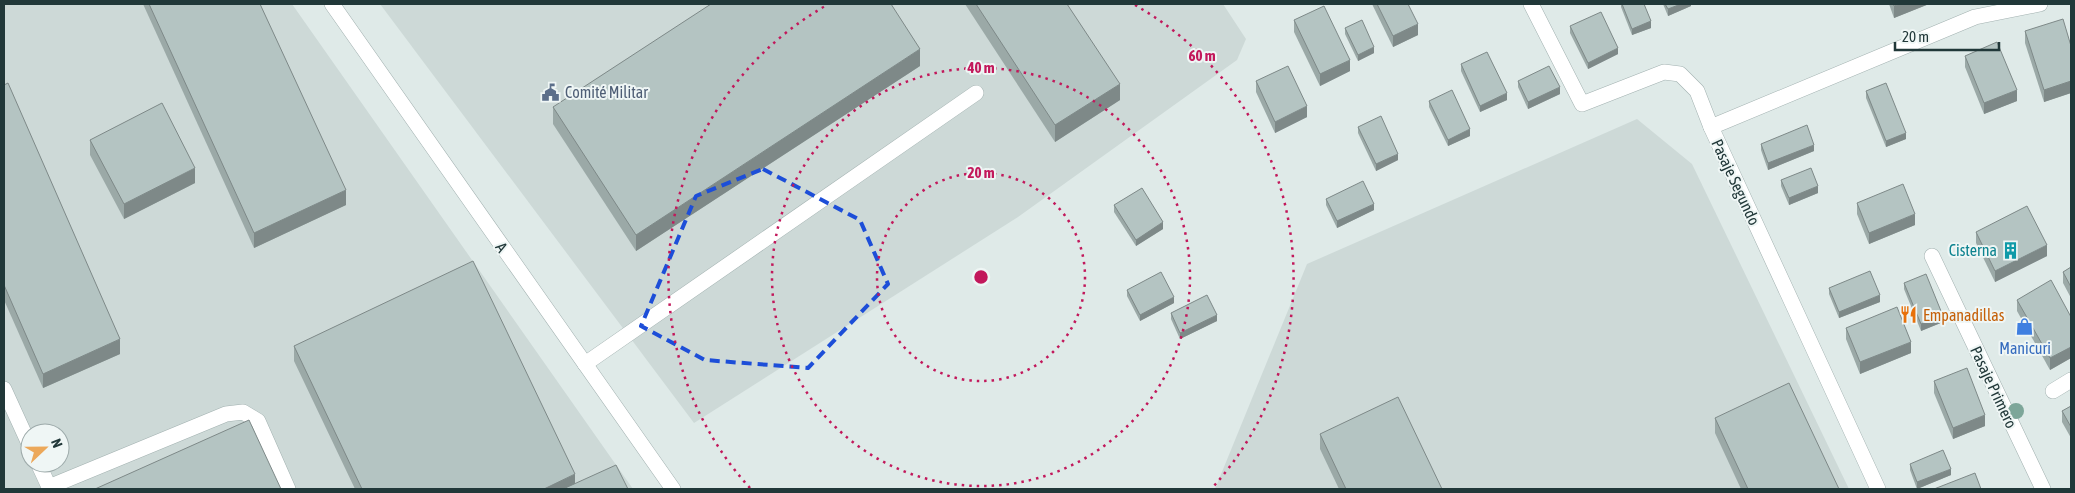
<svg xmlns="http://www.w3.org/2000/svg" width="2075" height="493" font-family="'Asap Condensed',sans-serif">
	<rect width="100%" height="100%" fill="#dfeae8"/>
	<g fill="#cdd9d7" fill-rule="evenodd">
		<path d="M4 4H292L633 489H4ZM30 433H60V463H30Z"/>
		<polygon points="380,4 1223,4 1246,39 1237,60 1018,217 694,423"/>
		<polygon points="1637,119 1692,164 1849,489 1215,489 1307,264"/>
	</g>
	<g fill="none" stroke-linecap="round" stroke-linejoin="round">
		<defs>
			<g id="lane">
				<polyline points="585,364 976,93"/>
				<polyline points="4,389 30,446"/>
				<polyline points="38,463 50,489"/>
				<polyline points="49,487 226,414 243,412 258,421 288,489"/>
			</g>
			<g id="street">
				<polyline points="332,4 673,489"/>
				<polyline points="1531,4 1582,104 1664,72 1680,74 1697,91 1711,127 1878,489"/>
				<polyline points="1711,127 1975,17 2040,4"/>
				<polyline points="1932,256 2043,489"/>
				<polyline points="2053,391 2071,380"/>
			</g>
		</defs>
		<use href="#lane" stroke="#a2b1b0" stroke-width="16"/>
		<use href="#street" stroke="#a2b1b0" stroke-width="16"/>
		<use href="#lane" stroke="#fff" stroke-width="15"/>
		<use href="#street" stroke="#fff" stroke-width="15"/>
	</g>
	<circle fill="#7da699" cx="2016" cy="411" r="8"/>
	<g fill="#9ba9a7">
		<polygon points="143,4 260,4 346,205 254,248"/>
		<polygon points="965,4 1067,4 1120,100 1055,142"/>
		<polygon points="1372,4 1408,4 1418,35 1393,47"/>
		<polygon points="1621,4 1644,4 1651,28 1632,35 1621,7"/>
		<polygon points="1663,4 1691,4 1691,6 1668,16"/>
		<polygon points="1889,4 1929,4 1894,18"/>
		<polygon points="1294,20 1350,71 1320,86 1294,32"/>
		<polygon points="1570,26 1618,54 1588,69 1570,33"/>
		<polygon points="1345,28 1374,53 1358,61 1345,34"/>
		<polygon points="2025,31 2071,46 2071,93 2044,102 2025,43"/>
		<polygon points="1965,56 2017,101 1984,114 1965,67"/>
		<polygon points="1461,64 1507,100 1480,112 1461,71"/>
		<polygon points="920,66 636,251 553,124 553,107"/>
		<polygon points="1256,81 1307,117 1275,133 1256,92"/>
		<polygon points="1518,81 1560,94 1528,109 1518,87"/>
		<polygon points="4,85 120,354 43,388 4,300"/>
		<polygon points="1866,91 1906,139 1886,147 1866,98"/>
		<polygon points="1429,101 1470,136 1448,146 1429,107"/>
		<polygon points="1358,127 1398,160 1376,171 1358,133"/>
		<polygon points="90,140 195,183 124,219 90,155"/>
		<polygon points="1761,144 1814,151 1768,170 1761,150"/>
		<polygon points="1781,180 1818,193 1789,205 1781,186"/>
		<polygon points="1326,199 1374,210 1337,228 1326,205"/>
		<polygon points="1857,203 1915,225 1869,244 1857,214"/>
		<polygon points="1114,205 1163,229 1136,246 1114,212"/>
		<polygon points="1976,232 2047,256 1995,282 1976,243"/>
		<polygon points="2071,267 2071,298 2063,283 2063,272"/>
		<polygon points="1904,283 1943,322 1921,331 1904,289"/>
		<polygon points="1829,288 1880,302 1839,318 1829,294"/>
		<polygon points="1127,290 1174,303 1140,321 1127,296"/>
		<polygon points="2017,300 2071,317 2071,358 2050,370 2017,311"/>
		<polygon points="1171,313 1217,321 1180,339 1171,319"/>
		<polygon points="1846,328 1911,353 1860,374 1846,339"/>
		<polygon points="294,346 575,484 628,489 355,489 294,361"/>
		<polygon points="1934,381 1985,426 1953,439 1934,393"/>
		<polygon points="2071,406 2071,438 2062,422 2062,411"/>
		<polygon points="1715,418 1839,489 1741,489 1715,433"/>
		<polygon points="1320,434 1442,489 1339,489 1320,449"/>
		<polygon points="1910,464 1951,475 1917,489 1910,470"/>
	</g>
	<g fill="#7e8988">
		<polygon points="1681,4 1691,4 1691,6 1668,16 1668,9"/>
		<polygon points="1901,4 1929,4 1894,18 1894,6"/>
		<polygon points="1651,21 1651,28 1632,35 1632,29"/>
		<polygon points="1418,24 1418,35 1393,47 1393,36"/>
		<polygon points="1374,47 1374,53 1358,61 1358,55"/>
		<polygon points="1618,48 1618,54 1588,69 1588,63"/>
		<polygon points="920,49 920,66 636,251 636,235"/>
		<polygon points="1350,60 1350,71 1320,86 1320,74"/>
		<polygon points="2071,81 2071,93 2044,102 2044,90"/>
		<polygon points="1120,84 1120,100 1055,142 1055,125"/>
		<polygon points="1560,87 1560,94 1528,109 1528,102"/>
		<polygon points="2017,90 2017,101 1984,114 1984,103"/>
		<polygon points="1507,93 1507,100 1480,112 1480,106"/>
		<polygon points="1307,106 1307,117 1275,133 1275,122"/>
		<polygon points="1470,129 1470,136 1448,146 1448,140"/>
		<polygon points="1906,133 1906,139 1886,147 1886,141"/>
		<polygon points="1814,145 1814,151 1768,170 1768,163"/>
		<polygon points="1398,154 1398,160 1376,171 1376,164"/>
		<polygon points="195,168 195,183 124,219 124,204"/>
		<polygon points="1818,186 1818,193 1789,205 1789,198"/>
		<polygon points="346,190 346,205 254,248 254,233"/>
		<polygon points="1374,204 1374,210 1337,228 1337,221"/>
		<polygon points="1915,214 1915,225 1869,244 1869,233"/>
		<polygon points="1163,222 1163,229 1136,246 1136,240"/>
		<polygon points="2047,245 2047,256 1995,282 1995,271"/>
		<polygon points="1880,295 1880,302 1839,318 1839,312"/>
		<polygon points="1174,297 1174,303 1140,321 1140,315"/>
		<polygon points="1217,315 1217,321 1180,339 1180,333"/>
		<polygon points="1943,316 1943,322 1921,331 1921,324"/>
		<polygon points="120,339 120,354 43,388 43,374"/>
		<polygon points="1911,342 1911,353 1860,374 1860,362"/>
		<polygon points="2071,347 2071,358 2050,370 2050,358"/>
		<polygon points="1985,415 1985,426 1953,439 1953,428"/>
		<polygon points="1951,469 1951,475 1917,489 1917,482"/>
		<polygon points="575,474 575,489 544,489"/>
	</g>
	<g fill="#b4c4c2" stroke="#7e8988">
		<polygon points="149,4 260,4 346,190 254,233"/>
		<polygon points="711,4 891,4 920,49 636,235 553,107"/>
		<polygon points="976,4 1067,4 1120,84 1055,125"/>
		<polygon points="1377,4 1408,4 1418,24 1393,36"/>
		<polygon points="1622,4 1644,4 1651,21 1632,29"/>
		<polygon points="1665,4 1681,4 1668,9"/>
		<polygon points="1893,4 1901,4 1894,6"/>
		<polygon points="1324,6 1350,60 1320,74 1294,20"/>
		<polygon points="1601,12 1618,48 1588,63 1570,26"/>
		<polygon points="2063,19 2071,46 2071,81 2044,90 2025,31"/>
		<polygon points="1362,20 1374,47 1358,55 1345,28"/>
		<polygon points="1997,42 2017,90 1984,103 1965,56"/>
		<polygon points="1487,52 1507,93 1480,106 1461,64"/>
		<polygon points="1288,66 1307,106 1275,122 1256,81"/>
		<polygon points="1549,66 1560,87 1528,102 1518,81"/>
		<polygon points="8,83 120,339 43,374 4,285 4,85"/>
		<polygon points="1886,83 1906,133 1886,141 1866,91"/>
		<polygon points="1452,90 1470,129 1448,140 1429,101"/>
		<polygon points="162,103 195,168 124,204 90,140"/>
		<polygon points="1381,116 1398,154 1376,164 1358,127"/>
		<polygon points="1807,125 1814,145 1768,163 1761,144"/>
		<polygon points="1811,168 1818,186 1789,198 1781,180"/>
		<polygon points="1363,181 1374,204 1337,221 1326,199"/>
		<polygon points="1903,184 1915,214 1869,233 1857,203"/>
		<polygon points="1142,188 1163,222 1136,240 1114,205"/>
		<polygon points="2027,206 2047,245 1995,271 1976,232"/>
		<polygon points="473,261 575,474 544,489 362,489 294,346"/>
		<polygon points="2071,267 2071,287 2063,272"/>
		<polygon points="1870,271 1880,295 1839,312 1829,288"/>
		<polygon points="1161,272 1174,297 1140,315 1127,290"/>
		<polygon points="1926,274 1943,316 1921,324 1904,283"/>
		<polygon points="2051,280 2071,317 2071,347 2050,358 2017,300"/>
		<polygon points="1207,295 1217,315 1180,333 1171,313"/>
		<polygon points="1897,307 1911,342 1860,362 1846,328"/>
		<polygon points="1967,368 1985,415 1953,428 1934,381"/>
		<polygon points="1789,383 1839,489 1748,489 1715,418"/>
		<polygon points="1398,397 1442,489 1346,489 1320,434"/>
		<polygon points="2071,406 2071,427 2062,411"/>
		<polygon points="249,420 281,489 95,489"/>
		<polygon points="1943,450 1951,469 1917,482 1910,464"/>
		<polygon points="616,465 628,489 563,489"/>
		<polygon points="1975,473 1981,489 1934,489"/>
	</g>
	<path fill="none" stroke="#1d4ed8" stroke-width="4" stroke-dasharray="10 6" stroke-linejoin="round" d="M763 169 860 220 888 284 808 368 705 360 641 326 696 196Z"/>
	<g fill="none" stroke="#c2185b" stroke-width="2.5" stroke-dasharray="2.5 5">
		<circle cx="981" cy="277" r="104"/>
		<circle cx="981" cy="277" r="209"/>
		<path d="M750 488A313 313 0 0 1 827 5M1135 5A313 313 0 0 1 1212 488"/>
	</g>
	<defs>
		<symbol id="civic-bare" viewBox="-9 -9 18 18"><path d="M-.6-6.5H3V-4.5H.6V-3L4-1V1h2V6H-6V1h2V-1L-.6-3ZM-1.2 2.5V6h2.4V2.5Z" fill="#5c6f8a" stroke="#eff6f5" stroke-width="2.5" paint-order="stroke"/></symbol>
		<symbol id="building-bare" viewBox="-9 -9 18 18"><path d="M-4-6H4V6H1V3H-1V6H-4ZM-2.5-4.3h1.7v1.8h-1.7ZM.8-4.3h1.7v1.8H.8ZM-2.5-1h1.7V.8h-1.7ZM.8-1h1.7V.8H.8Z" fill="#0f9aa8" stroke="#eff6f5" stroke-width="2.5" paint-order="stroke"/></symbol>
		<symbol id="restaurant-bare" viewBox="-9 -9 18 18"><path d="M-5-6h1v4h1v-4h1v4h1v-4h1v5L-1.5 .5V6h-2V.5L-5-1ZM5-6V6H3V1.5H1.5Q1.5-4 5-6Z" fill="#e8710a" stroke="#eff6f5" stroke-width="2.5" paint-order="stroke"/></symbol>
		<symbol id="shop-bare" viewBox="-9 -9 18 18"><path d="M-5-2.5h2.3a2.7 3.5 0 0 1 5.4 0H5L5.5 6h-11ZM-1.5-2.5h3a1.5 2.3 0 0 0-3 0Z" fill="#3f7fe0" stroke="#eff6f5" stroke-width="2.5" paint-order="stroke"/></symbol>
	</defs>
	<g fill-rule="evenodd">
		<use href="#civic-bare" x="538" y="80" width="25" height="25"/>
		<use href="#building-bare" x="1998" y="238" width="25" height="25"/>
		<use href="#restaurant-bare" x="1896" y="302" width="25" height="25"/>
		<use href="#shop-bare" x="2012" y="314" width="25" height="25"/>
	</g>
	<g text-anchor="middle" stroke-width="4" stroke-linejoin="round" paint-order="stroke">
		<g font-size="16" fill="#4e5e75" stroke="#eff6f5" text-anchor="start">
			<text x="565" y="98">Comité Militar</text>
		</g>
		<g font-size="16" fill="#213839" stroke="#eff6f5">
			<text transform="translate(1736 182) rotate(65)" y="6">Pasaje Segundo</text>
			<text transform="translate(502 247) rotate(55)" y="6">A</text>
			<text transform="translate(1994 387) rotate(65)" y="6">Pasaje Primero</text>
		</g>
		<g font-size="16" fill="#0d838f" stroke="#eff6f5" text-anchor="end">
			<text x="1997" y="256">Cisterna</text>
		</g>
		<g font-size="16" fill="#c56008" stroke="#eff6f5" text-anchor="start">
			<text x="1923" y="321">Empanadillas</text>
		</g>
		<g font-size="16" fill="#366cbe" stroke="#eff6f5">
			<text x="2025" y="354">Manicuri</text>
		</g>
	</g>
	<circle cx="981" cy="277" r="8" fill="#c2185b" stroke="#eff6f5" stroke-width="2.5"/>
	<g font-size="15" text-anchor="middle" font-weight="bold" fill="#c2185b" stroke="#eff6f5" stroke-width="4" stroke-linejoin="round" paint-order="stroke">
		<text x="1202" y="61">60 m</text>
		<text x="981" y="73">40 m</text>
		<text x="981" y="178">20 m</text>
	</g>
	<rect width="2075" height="493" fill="none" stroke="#213839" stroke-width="10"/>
	<g transform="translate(45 448) rotate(68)"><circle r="24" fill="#eff6f5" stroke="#9daaaa"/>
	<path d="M0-4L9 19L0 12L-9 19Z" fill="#eca85a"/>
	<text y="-8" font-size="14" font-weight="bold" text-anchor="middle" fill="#213839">N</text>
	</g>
	<path d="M1895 42v8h104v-8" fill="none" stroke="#213839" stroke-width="2.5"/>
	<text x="1902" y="42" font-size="15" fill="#213839" stroke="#eff6f5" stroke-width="4" paint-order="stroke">20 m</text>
</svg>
